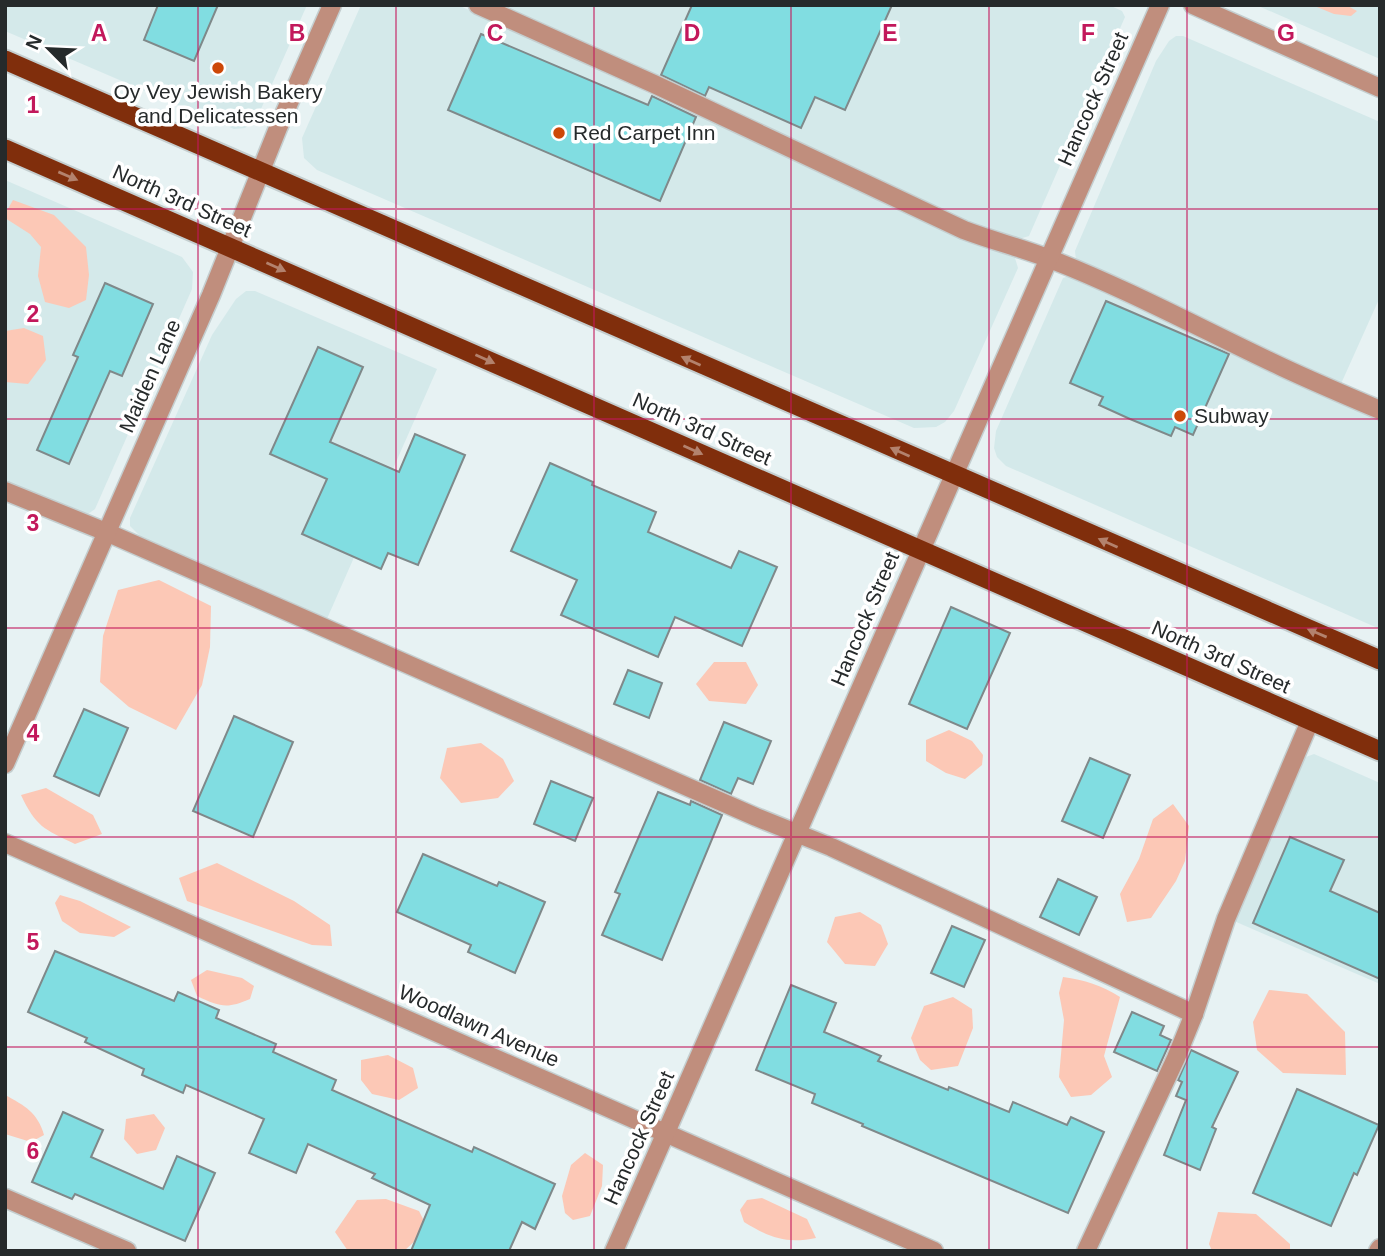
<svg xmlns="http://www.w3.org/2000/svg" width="1385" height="1256" font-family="Helvetica,sans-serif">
	<rect width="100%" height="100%" fill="#e7f2f3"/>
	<g fill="#d4e9ea">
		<polygon points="5,5 307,5 257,118 245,128 234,129 5,31"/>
		<polygon points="361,5 458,5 966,240 1015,258 1018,268 954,411 945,422 936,427 914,428 317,170 304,158 302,138"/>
		<polygon points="498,5 1109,5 1122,11 1125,17 1029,236 1019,239 1006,238 962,221"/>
		<polygon points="1256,5 1380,5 1380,59"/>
		<polygon points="1176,36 1183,36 1380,122 1380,297 1340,386 1080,265 1076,260 1075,251 1156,61 1169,41"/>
		<polygon points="5,180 182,257 193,272 192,289 95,509 88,514 79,515 5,483"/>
		<polygon points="1069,276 1080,278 1380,418 1380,629 1006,466 997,457 994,448 996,431 1063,278"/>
		<polygon points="246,291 255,291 437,369 326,621 142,538 130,526 130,518 212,335 236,299"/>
		<polygon points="1314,754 1380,783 1380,984 1234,921 1296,772 1306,757"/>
	</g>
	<g fill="#fcc8b6">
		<polygon points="1312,5 1346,5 1357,11 1351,16 1334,14"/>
		<polygon points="13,200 54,215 86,247 89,275 86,300 69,308 45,302 38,276 41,247 30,234 5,218 5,214"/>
		<polygon points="24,328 43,336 46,360 28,384 5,382 5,331"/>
		<polygon points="159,580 211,606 210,647 202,685 176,730 129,707 100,682 103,636 118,590"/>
		<polygon points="714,662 746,662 758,685 746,704 709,701 696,684"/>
		<polygon points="949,730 972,741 983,755 982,765 965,779 946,773 926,761 926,740"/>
		<polygon points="481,743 503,759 514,781 498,798 461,803 440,778 447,748"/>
		<path d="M46 788 93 815 102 834 75 844C44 829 36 827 21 795Z"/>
		<polygon points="1173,804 1189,826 1185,861 1176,881 1151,918 1127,922 1120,894 1139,859 1153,819"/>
		<polygon points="217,863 294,901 330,925 332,946 312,945 187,901 179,878"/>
		<polygon points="60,895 80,901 131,927 114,937 80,933 62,921 55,903"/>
		<polygon points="860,912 881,925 888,944 875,966 845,964 827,942 835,917"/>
		<path d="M207 970 242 978 254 986 250 999C227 1009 220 1007 197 996L191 980Z"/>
		<path d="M1063 977C1085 980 1101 985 1120 997L1104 1056 1112 1077 1091 1095 1071 1097 1059 1077 1064 1020 1059 993Z"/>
		<polygon points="1269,990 1307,994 1345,1032 1346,1075 1283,1073 1257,1050 1253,1022"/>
		<polygon points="953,997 972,1009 973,1028 958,1066 931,1070 920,1060 911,1038 924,1006"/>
		<polygon points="388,1055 413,1068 418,1088 399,1100 372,1094 361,1080 361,1060"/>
		<path d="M5 1095C24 1105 38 1113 44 1135L31 1142 5 1134Z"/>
		<polygon points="154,1114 165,1128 156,1150 137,1154 124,1139 126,1119"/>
		<polygon points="585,1153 603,1165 602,1186 590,1216 573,1220 565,1213 562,1196 571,1165"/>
		<path d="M762 1198 807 1219 816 1238C786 1244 770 1238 744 1222L740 1210 747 1200Z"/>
		<polygon points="386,1199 419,1211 428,1229 404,1251 348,1251 335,1232 357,1200"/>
		<polygon points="1218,1212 1256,1214 1290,1244 1290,1251 1212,1251 1209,1244"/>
	</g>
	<g fill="#81dde1" stroke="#7f898a" stroke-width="2">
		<polygon points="158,5 218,5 194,61 144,40"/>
		<polygon points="692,5 892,5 845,110 815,97 801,128 709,87 705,96 661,75"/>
		<polygon points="481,34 648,105 652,96 696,117 660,201 448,110"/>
		<polygon points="105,283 153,304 122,376 110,371 69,464 37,450 78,357 73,355"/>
		<polygon points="1106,301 1229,354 1193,435 1175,427 1171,436 1130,419 1099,405 1103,397 1070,383"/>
		<polygon points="318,347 363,367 330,442 399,472 415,434 465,455 418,565 388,553 381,569 302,534 327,479 270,454"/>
		<polygon points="550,463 593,482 592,485 656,512 648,532 731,568 739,551 777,567 742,646 675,617 658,657 561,615 577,580 511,551"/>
		<polygon points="951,607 1010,633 967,729 909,704"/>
		<polygon points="628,670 662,683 649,718 614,704"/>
		<polygon points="84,709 128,728 99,796 54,776"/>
		<polygon points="234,716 293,742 253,837 193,811"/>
		<polygon points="724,722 771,741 753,784 738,778 731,794 700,780"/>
		<polygon points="1090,758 1130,775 1103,838 1062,821"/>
		<polygon points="551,781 593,798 575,841 534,824"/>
		<polygon points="658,792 690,805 691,801 722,815 662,960 602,935 620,894 615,892"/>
		<polygon points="1290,837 1344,860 1330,891 1380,913 1380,979 1253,923"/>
		<polygon points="423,854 497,886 499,882 545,902 515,973 468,952 471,945 397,912"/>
		<polygon points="1058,879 1097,897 1079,935 1040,917"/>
		<polygon points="952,926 985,940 964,987 931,973"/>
		<polygon points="55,951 174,1001 178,992 219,1010 216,1018 276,1044 273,1052 336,1080 332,1090 472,1152 474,1147 555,1184 535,1229 522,1222 509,1251 411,1251 430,1205 372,1178 375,1174 308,1144 296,1173 249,1153 264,1119 186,1085 183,1093 142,1075 144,1069 85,1042 87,1038 28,1012"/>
		<polygon points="791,985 836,1003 824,1032 881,1056 878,1061 948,1090 949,1087 1009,1112 1013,1102 1067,1125 1071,1117 1104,1132 1068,1213 862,1126 863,1124 812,1103 815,1094 756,1070"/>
		<polygon points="1132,1012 1164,1026 1160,1035 1171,1040 1157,1071 1114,1052"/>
		<polygon points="1191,1050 1238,1072 1212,1127 1216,1129 1200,1170 1164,1155 1186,1100 1176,1096 1182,1082 1178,1080"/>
		<polygon points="1297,1089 1379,1125 1357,1175 1354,1173 1331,1226 1253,1193"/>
		<polygon points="63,1112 103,1130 91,1157 163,1189 177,1156 215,1173 185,1241 75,1194 72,1199 32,1182"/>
	</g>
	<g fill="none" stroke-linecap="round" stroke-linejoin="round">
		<defs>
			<g id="service">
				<path d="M478 5 654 84 964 230C993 241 1022 248 1050 259 1130 290 1205 331 1282 367 1314 382 1347 396 1380 410"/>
				<polyline points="5,491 106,532 756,817 831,847 1194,1014"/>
				<polyline points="5,1198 127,1251"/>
				<polyline points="1086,1251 1176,1058 1194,1014 1226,919 1310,721"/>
			</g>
			<g id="minor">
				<polyline points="1193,5 1380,88"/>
				<polyline points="5,764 211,295 278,128 332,5"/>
				<polyline points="5,843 934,1251"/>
				<polyline points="614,1251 1160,5"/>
			</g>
			<polyline id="tertiary" points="1378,1251 1380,1248"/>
			<g id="trunk">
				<polyline points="5,60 1380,660"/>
				<polyline points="5,149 1380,751"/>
			</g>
		</defs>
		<use href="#service" stroke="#c4cecf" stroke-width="21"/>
		<use href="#minor" stroke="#c4cecf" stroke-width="21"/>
		<use href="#tertiary" stroke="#c4cecf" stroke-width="21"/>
		<use href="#trunk" stroke="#c4cecf" stroke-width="23"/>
		<use href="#service" stroke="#c08e7d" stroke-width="18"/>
		<use href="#minor" stroke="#c08e7d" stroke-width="18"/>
		<use href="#tertiary" stroke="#c08e7d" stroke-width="18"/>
		<use href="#trunk" stroke="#802e0c" stroke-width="19"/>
	</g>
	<defs><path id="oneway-solid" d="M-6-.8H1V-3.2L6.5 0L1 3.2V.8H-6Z" transform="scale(1.75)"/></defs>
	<g fill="#b3826d">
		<use href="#oneway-solid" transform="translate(68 176) rotate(23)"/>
		<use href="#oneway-solid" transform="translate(276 267) rotate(24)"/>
		<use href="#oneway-solid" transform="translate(485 359) rotate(24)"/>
		<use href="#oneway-solid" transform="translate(691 361) rotate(-156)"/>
		<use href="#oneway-solid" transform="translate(693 450) rotate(24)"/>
		<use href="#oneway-solid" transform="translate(900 452) rotate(-156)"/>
		<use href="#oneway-solid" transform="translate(1108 543) rotate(-156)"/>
		<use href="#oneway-solid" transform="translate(1317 633) rotate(-157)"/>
	</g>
	<path fill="none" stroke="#c2185b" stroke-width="2" stroke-opacity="0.55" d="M198 5V1251M396 5V1251M594 5V1251M791 5V1251M989 5V1251M1187 5V1251M5 209H1380M5 419H1380M5 628H1380M5 837H1380M5 1047H1380"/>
	<g fill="#cd4808" stroke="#fff" stroke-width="2.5">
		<circle cx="218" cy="68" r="7"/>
		<circle cx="559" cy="133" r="7"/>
		<circle cx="1180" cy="416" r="7"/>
	</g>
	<g text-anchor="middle" stroke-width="7" stroke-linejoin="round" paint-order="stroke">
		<g font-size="21" fill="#262a2b" stroke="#fff" text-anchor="start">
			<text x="218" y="99" text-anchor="middle">Oy Vey Jewish Bakery<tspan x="218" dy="24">and Delicatessen</tspan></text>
			<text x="573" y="140">Red Carpet Inn</text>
			<text x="1194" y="423">Subway</text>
		</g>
		<g font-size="21" fill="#262a2b" stroke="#fff">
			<text transform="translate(1093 99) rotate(-66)" y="7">Hancock Street</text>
			<text transform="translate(182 201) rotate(24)" y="7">North 3rd Street</text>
			<text transform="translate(150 376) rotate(-66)" y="7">Maiden Lane</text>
			<text transform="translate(702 429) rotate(24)" y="7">North 3rd Street</text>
			<text transform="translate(865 619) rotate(-67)" y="7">Hancock Street</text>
			<text transform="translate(1221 657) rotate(24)" y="7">North 3rd Street</text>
			<text transform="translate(479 1026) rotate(24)" y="7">Woodlawn Avenue</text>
			<text transform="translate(639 1138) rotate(-66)" y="7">Hancock Street</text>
		</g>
	</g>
	<g font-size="23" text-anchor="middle" font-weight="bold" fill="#c2185b" stroke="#fff" stroke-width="7" stroke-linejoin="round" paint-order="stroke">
		<text x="99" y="41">A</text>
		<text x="297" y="41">B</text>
		<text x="495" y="41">C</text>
		<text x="692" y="41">D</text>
		<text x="890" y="41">E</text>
		<text x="1088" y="41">F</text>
		<text x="1286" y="41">G</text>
		<text x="33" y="113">1</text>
		<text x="33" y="322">2</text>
		<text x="33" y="531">3</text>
		<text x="33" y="741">4</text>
		<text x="33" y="950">5</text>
		<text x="33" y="1159">6</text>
	</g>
	<rect width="1385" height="1256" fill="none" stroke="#262a2b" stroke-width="14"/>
	<g transform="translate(49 49) rotate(294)" stroke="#ffffff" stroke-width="5" paint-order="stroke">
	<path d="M0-5L12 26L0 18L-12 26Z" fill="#262a2b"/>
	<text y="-10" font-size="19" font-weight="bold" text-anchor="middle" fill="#262a2b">N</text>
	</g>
</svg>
